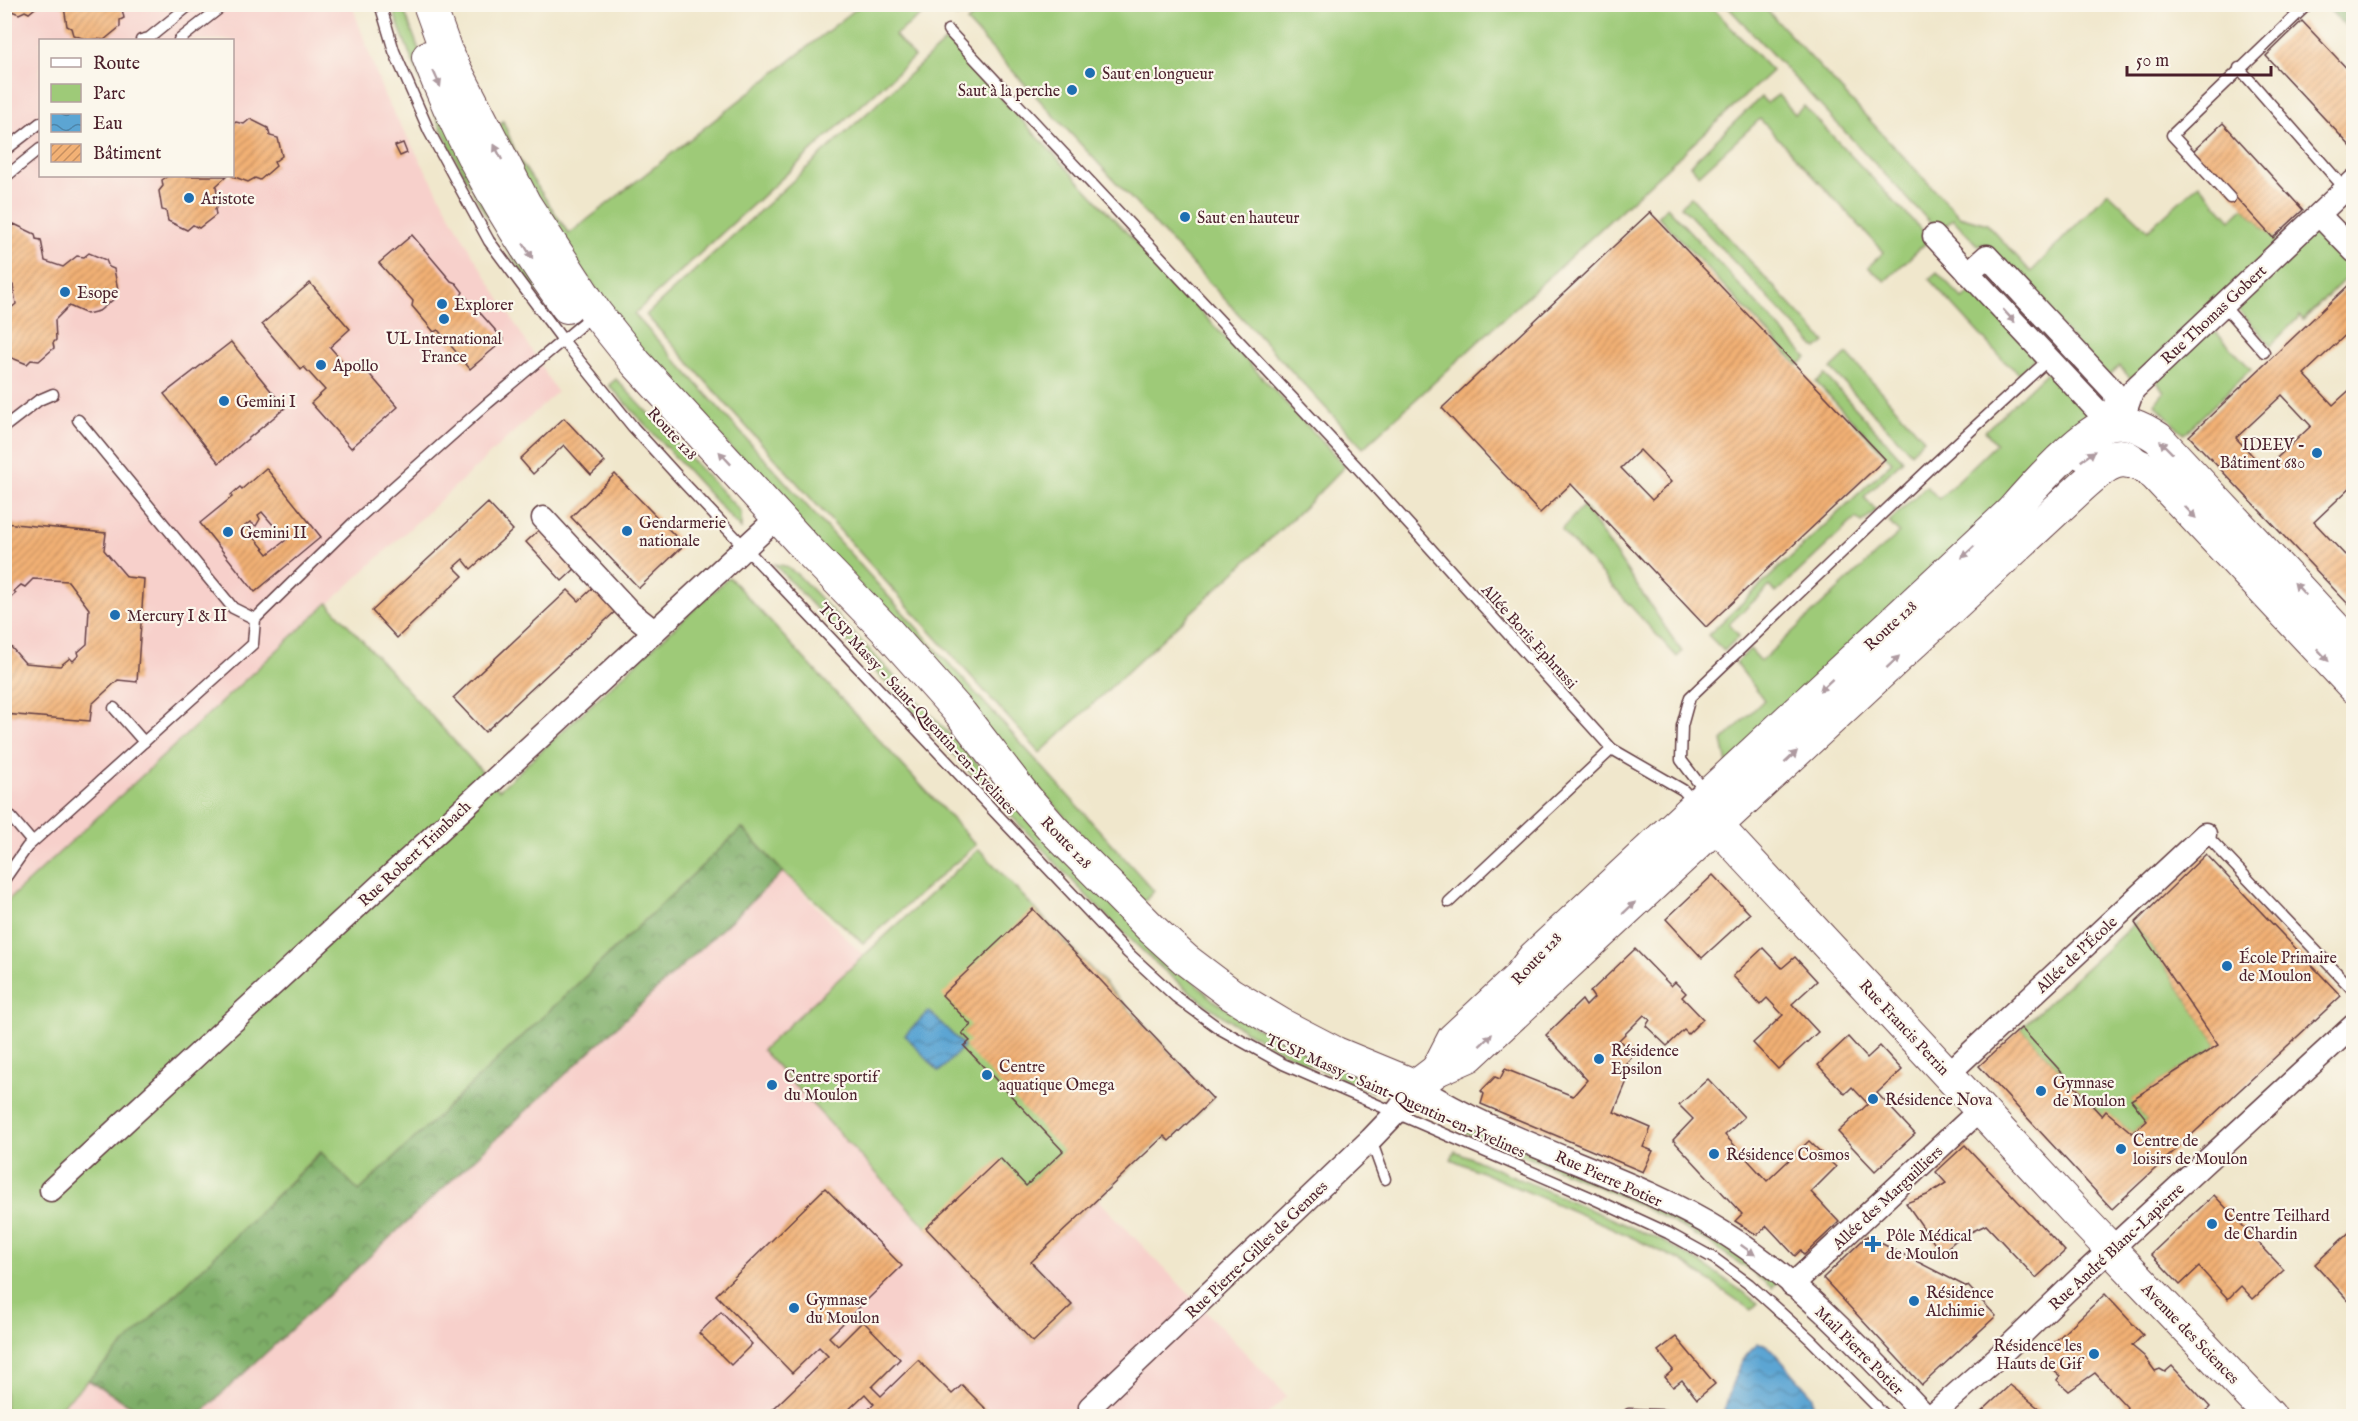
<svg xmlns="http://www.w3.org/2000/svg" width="2358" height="1421" font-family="'IM FELL English',serif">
	<defs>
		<pattern id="forest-crowns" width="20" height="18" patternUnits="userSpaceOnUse" patternTransform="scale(1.5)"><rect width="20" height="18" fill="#7eae68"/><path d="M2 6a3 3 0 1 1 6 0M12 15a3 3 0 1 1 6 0" fill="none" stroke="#698d56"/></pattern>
		<pattern id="water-waves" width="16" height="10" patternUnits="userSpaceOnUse" patternTransform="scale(1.5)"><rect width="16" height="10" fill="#5ca5d3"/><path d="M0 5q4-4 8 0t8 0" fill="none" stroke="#4e86ab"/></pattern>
		<pattern id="building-hatch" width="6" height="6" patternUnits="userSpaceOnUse" patternTransform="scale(1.5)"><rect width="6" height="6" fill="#f2b175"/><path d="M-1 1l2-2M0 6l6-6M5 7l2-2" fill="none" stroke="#c68f60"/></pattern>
	</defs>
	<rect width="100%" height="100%" fill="#fbf7ec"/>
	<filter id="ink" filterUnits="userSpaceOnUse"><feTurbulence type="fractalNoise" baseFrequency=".0167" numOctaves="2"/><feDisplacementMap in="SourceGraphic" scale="12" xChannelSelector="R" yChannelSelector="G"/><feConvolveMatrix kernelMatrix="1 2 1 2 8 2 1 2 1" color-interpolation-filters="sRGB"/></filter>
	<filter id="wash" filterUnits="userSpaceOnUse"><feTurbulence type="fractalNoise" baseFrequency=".008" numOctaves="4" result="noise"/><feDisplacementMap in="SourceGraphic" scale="24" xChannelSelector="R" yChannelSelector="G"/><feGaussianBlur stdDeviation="1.35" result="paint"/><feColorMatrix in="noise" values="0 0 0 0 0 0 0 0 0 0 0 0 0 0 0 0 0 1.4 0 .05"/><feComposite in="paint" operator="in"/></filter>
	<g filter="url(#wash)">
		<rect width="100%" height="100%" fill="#f0e7cc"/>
		<g fill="#f7d0cb" fill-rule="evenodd">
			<path d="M5 5H352L384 95 471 252 557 392 5 904ZM40 40H232V176H40Z"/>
			<polygon points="783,872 1287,1396 1266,1416 198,1416"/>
			<polygon points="88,1380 148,1416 51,1416"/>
		</g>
		<g fill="#9eca78" stroke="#747452" stroke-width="1.5">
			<polygon points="986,4 1710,5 1772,71 1363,448 967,22"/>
			<path d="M391 5H402L427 71 555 316C481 225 431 114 391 5Z"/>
			<polygon points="861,5 935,5 895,35 914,57 634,314 1154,891 1143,903 632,339 559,239 495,132 503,121 518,158 569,234"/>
			<polygon points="944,5 971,5 957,17"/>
			<polygon points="1726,5 1762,5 1959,216 1987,224 2031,272 2108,192 2148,230 2199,184 2231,220 2244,207 2278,243 2132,380 2119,366 2108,377 1983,244 1978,246 1953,219 1939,232"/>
			<polygon points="947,40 1345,466 1309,503 1040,753 646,315"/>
			<polygon points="1778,95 1795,114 1804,106 1930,239 1885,281 1868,267 1884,252 1760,119 1699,175 1690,165 1761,97 1767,103"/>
			<polygon points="1691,197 1825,342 1817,349 1681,206"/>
			<polygon points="1667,207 1807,358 1798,365 1658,216"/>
			<polygon points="2319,225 2353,259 2353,271 2303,320 2300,316 2271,345 2233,304"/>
			<polygon points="1937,272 1963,299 1975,289 2036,356 2020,374 2005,362 1929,279"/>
			<polygon points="2212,328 2251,369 2184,434 2155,404 2164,392 2156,380"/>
			<polygon points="1847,354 1924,439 1911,453 1831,369"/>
			<polygon points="2050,369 2094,417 1728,768 1722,741 1764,700 1736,663 1750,649 1761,661 1899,533 1889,522 1926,486 1939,499 1996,444 1985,431"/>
			<polygon points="1825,375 1903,460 1864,497 1876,510 1862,523 1856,518 1776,593 1770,586 1729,624 1739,636 1724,651 1708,635 1892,462 1816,382"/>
			<polygon points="616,379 741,512 741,529 609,385"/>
			<polygon points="1583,506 1682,652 1677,657 1561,530"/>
			<path d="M774 564 785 566 798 575 1032 821 1213 1000 1256 1027 1311 1055 1376 1084 1372 1092C1331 1074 1290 1058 1252 1035 1188 997 1137 947 1085 894Z"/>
			<polygon points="729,577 976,845 863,943 783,872 742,828 359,1192 320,1152 138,1333 51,1416 5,1416 5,903 328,603 499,790"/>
			<polygon points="979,849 1213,1099 1169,1141 1164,1136 1031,1261 1072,1305 1033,1342 762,1050"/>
			<polygon points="2135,923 2218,1045 2132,1100 2147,1120 2132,1133 2106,1112 2102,1116 2021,1028"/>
			<path d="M1467 1124 1673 1213 1778 1281 1772 1288C1684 1215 1569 1174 1464 1132Z"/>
			<polygon points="1455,1151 1663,1241 1709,1268 1758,1303 1751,1310 1681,1261 1610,1227 1451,1159"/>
		</g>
		<g fill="url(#forest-crowns)" stroke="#64664a" stroke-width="1.5">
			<polygon points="2325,5 2353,5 2353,35"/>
			<polygon points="742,828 783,872 198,1416 148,1416 88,1380 321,1152 359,1191"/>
		</g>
		<g fill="url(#water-waves)" stroke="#53627f" stroke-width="1.5">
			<polygon points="929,1011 964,1046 939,1072 905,1035"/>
			<path d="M1758 1344 1766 1345 1772 1350 1813 1396V1410L1808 1416H1729L1724 1411C1732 1386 1736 1361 1758 1344Z"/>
		</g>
		<g id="blocks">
			<g fill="url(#building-hatch)" fill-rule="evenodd">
				<polygon points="4,4 40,4 29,13 25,11 19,14 4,8"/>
				<polygon points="57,4 121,4 124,18 120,20 120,27 104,40 97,39 88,40 73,35 71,28 67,26 64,7"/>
				<polygon points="2302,21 2354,76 2354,150 2266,56"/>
				<polygon points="250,119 268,128 270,136 278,138 282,156 274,162 276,166 260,180 255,178 248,182 232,176 232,124 236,122 244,124"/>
				<polygon points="2223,123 2303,210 2273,238 2193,151"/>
				<polygon points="403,143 407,153 400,156 395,146"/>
				<polygon points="168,176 227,176 216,186 219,205 215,209 216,215 199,228 193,225 187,230 168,221 166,211 162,210 159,191 163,186 162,180"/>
				<path d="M1650 212 1885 459 1706 627 1571 484 1540 513 1442 408ZM1640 450 1671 482 1652 500 1621 468Z"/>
				<polygon points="14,224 35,234 36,239 41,240 45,261 63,267 77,256 84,257 89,253 106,260 109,267 114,269 118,290 112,294 114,299 99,311 87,314 69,306 55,320 56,340 53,343 54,348 39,361 31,360 27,364 7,356 4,349 4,314 16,304 13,285 4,282 4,227 11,228"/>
				<polygon points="412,235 451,281 456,283 463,292 461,296 463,299 466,297 504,340 470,369 438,330 434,332 412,306 413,301 379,263"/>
				<path d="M2354 280V327L2304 374 2333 405 2354 386V484L2314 522 2345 555 2354 547V600L2349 605 2189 436ZM2282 395 2311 426 2265 469 2236 438Z"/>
				<polygon points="310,283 350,329 330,347 350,370 359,362 398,407 351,448 311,403 325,390 304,367 301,370 262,324"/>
				<polygon points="231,342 285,408 219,463 164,394"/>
				<polygon points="564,418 605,462 591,475 564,445 533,474 520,459"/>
				<path d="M266 468 321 537 255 592 200 523 232 497 231 495 240 487 242 489ZM262 512 286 540 268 554 245 526 250 522 256 526 260 519 258 515Z"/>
				<polygon points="615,474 684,545 639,588 571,517"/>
				<polygon points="488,503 513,530 471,569 463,559 454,567 463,576 397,638 372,611"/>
				<polygon points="4,523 106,533 104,550 127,577 144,579 137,682 118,680 92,704 90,721 4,714 4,639 25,663 60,666 70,658 73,661 79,655 78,652 87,644 89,609 68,581 33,579 25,587 21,585 14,591 16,593 4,604"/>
				<polygon points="541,528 577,567 562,581 526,542"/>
				<polygon points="597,584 619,608 485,732 453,698 568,590 579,601"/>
				<polygon points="2206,854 2341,996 2112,1209 1979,1066 2021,1028 2102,1116 2106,1111 2132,1133 2147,1120 2131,1100 2218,1045 2135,923"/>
				<polygon points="1713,875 1750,914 1702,958 1666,919"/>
				<polygon points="1033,909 1213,1099 1169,1141 1164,1136 1031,1262 1072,1305 1033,1342 926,1228 1000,1158 1026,1186 1063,1151 964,1046 970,1041 962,1033 971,1025 942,995"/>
				<polygon points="1763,948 1782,968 1795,957 1817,981 1792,1004 1818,1032 1778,1069 1753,1043 1783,1015 1767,998 1760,1005 1733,976"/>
				<polygon points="1635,949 1671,986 1675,982 1686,993 1682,997 1703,1019 1688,1034 1684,1030 1667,1046 1646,1026 1650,1020 1644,1015 1619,1040 1634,1055 1626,1063 1629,1066 1623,1080 1627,1081 1614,1112 1651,1128 1643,1147 1653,1151 1643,1172 1481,1104 1484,1094 1481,1091 1495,1077 1500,1079 1505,1069 1573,1096 1587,1080 1546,1035 1582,1000 1586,1006 1594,998 1590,992"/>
				<polygon points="1848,1037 1867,1058 1880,1046 1902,1070 1877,1093 1915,1134 1875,1171 1838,1132 1868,1104 1852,1087 1845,1094 1818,1065"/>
				<polygon points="1708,1079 1744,1117 1725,1135 1767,1181 1809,1141 1836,1167 1811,1192 1839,1222 1804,1255 1801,1250 1795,1256 1767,1226 1757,1235 1735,1221 1742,1214 1673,1140 1693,1119 1679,1105"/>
				<polygon points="1965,1145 2065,1251 2036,1278 1986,1225 1960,1237 1941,1253 1906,1203 1927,1195 1946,1183 1936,1172"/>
				<polygon points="825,1188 902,1266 829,1337 838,1346 863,1321 900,1359 872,1387 881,1396 918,1360 952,1394 962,1385 993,1416 877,1416 869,1409 874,1404 865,1394 842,1416 779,1416 772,1410 828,1356 819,1347 792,1373 716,1295"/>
				<polygon points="2214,1195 2284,1270 2253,1299 2241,1286 2228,1299 2199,1267 2180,1285 2151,1254"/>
				<polygon points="2354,1228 2354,1307 2315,1264"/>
				<polygon points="1867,1236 1967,1287 1968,1286 1996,1316 1922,1385 1823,1278"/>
				<polygon points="2105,1294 2143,1335 2132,1346 2144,1356 2155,1371 2160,1369 2165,1372 2172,1366 2210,1407 2202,1416 2122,1416 2127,1407 2095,1373 2069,1391 2057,1380 2060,1376 2045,1364 2047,1349"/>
				<polygon points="721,1312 752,1344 731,1365 699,1333"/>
				<polygon points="1676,1337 1715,1384 1697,1399 1682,1380 1673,1387 1665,1377 1673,1370 1658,1351"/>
				<polygon points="2010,1385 2041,1410 2035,1416 1977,1416"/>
			</g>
		</g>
	</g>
	<g filter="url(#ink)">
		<use href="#blocks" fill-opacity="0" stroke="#633d43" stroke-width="1.5"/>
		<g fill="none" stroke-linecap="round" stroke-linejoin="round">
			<defs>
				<g id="lane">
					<polyline points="380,4 394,51 429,131 489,241 562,339 633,427 683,482 1128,953 1176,997 1220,1029 1283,1064 1592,1198 1668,1233 1715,1259 1749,1284 1810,1339 1886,1416"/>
					<polyline points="948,30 1356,466 1612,749 1683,790 1696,804"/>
					<polyline points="141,40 149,38 191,4"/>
					<polyline points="179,40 225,4"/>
					<polyline points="2239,68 2345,189"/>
					<polyline points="4,151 40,123"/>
					<polyline points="4,178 40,149"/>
					<polyline points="2230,198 2172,135 2308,4"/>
					<polyline points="2223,305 2264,352"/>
					<polyline points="78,420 233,608 255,619"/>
					<polyline points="4,427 39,400 53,394"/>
					<path d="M2078 464C2096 448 2123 433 2142 455"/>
					<polyline points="114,708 144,742"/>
					<polyline points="1706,793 1681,760 1682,726 1690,697 1929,469 2049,359"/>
					<polyline points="4,809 32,842"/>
					<polyline points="2205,834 2354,991"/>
					<polyline points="4,880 27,847 253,644 255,619 353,523 488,403 593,315"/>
					<polyline points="1449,902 1612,749"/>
					<polyline points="1371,1140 1385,1179"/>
					<polyline points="1628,1416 1629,1414 1683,1416"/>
				</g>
				<g id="street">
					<polyline points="2319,215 2354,251"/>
					<polyline points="1934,236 2096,409 2121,423"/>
					<polyline points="1968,273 1987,256 2114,392 2121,423"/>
					<polyline points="2121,423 2133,390 2354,181"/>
					<polyline points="543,518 630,612 654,631"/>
					<polyline points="1948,1074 2205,834"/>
					<polyline points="51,1190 778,517"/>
					<polyline points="1792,1285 1981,1109"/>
					<path d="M1090 1407 1371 1139 1395 1114 1416 1086C1512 1148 1627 1172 1724 1233 1799 1280 1865 1352 1926 1416"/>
					<polyline points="1931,1416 1999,1356 2087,1271 2354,1025"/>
				</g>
				<g id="secondary">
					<path d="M429 4 446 51 525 204 596 313 636 363 809 551 887 631 961 714 1026 798 1054 830 1153 930 1186 960 1231 994 1284 1026 1336 1053 1416 1086 1437 1070 1469 1056 2078 490C2106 465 2119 448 2155 475L2354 687"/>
					<path d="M428 57C462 146 511 230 567 307"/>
					<polyline points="1703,811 2084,1221 2270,1416"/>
					<path d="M1437 1070 1453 1039 1517 979 1534 957 2011 512C2030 490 2080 434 2106 425 2125 418 2143 428 2158 438L2354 648"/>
				</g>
			</defs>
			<use href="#lane" stroke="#633d43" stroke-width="13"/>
			<use href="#street" stroke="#633d43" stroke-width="25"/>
			<use href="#secondary" stroke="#633d43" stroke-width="34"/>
			<use href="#lane" stroke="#fff" stroke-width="10"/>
			<use href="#street" stroke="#fff" stroke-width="22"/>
			<use href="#secondary" stroke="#fff" stroke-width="32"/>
		</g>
		<defs><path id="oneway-solid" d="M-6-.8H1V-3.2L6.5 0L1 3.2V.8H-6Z" transform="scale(1.5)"/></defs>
		<g fill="#ae9aa0">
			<use href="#oneway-solid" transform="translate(437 79) rotate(66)"/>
			<use href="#oneway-solid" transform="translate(498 152) rotate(-117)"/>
			<use href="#oneway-solid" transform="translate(528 251) rotate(58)"/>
			<use href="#oneway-solid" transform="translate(2009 316) rotate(47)"/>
			<use href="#oneway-solid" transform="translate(2166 447) rotate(-135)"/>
			<use href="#oneway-solid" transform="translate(2088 456) rotate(-36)"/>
			<use href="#oneway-solid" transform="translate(725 458) rotate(-133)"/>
			<use href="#oneway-solid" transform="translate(2190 512) rotate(46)"/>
			<use href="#oneway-solid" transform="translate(1968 552) rotate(137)"/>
			<use href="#oneway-solid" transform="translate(2300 589) rotate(-133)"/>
			<use href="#oneway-solid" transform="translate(2323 655) rotate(47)"/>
			<use href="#oneway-solid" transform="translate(1893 662) rotate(-43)"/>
			<use href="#oneway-solid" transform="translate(1826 685) rotate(137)"/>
			<use href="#oneway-solid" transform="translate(1791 757) rotate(-43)"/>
			<use href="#oneway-solid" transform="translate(1629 908) rotate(-43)"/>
			<use href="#oneway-solid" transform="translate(1486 1040) rotate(-43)"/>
			<use href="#oneway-solid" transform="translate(1748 1250) rotate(35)"/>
		</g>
	</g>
	<g fill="#1f6fb2" stroke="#fbf7ec" stroke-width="2">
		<circle cx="1090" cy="73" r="6"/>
		<circle cx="1072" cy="90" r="6"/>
		<circle cx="189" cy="198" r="6"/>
		<circle cx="1185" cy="217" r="6"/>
		<circle cx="65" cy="292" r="6"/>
		<circle cx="442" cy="304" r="6"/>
		<circle cx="444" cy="319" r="6"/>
		<circle cx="321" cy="365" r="6"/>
		<circle cx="224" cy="401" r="6"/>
		<circle cx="2317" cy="453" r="6"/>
		<circle cx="627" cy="531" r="6"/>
		<circle cx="228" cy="532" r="6"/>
		<circle cx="115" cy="615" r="6"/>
		<circle cx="2227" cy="966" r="6"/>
		<circle cx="1599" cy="1059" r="6"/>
		<circle cx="987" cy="1075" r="6"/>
		<circle cx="772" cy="1085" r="6"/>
		<circle cx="2041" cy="1091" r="6"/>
		<circle cx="1873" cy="1099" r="6"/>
		<circle cx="2121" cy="1149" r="6"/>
		<circle cx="1714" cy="1154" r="6"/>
		<circle cx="2212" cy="1224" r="6"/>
		<path d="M1870 1235h6v6h6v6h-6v6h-6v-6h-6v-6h6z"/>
		<circle cx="1914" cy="1301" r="6"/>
		<circle cx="794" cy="1308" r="6"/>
		<circle cx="2094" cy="1354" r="6"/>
	</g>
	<g text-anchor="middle" stroke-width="4.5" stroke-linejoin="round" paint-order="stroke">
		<g font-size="16" fill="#4a1f2b" stroke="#fbf7ec" text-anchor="start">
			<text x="1102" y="79">Saut en longueur</text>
			<text x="1060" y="96" text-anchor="end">Saut à la perche</text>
			<text x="201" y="204">Aristote</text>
			<text x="1197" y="223">Saut en hauteur</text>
			<text x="77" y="298">Esope</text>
			<text x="454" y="310">Explorer</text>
			<text x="444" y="344" text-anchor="middle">UL International<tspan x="444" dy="18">France</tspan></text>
			<text x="333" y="371">Apollo</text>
			<text x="236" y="407">Gemini I</text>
			<text x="2305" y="450" text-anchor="end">IDEEV -<tspan x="2305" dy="18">Bâtiment 680</tspan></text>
			<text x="639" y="528">Gendarmerie<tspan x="639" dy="18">nationale</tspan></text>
			<text x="240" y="538">Gemini II</text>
			<text x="127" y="621">Mercury I &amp; II</text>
			<text x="2239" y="963">École Primaire<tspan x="2239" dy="18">de Moulon</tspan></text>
			<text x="1611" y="1056">Résidence<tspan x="1611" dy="18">Epsilon</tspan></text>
			<text x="999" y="1072">Centre<tspan x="999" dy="18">aquatique Omega</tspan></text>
			<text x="784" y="1082">Centre sportif<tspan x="784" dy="18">du Moulon</tspan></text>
			<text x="2053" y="1088">Gymnase<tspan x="2053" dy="18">de Moulon</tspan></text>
			<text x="1885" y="1105">Résidence Nova</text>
			<text x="2133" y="1146">Centre de<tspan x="2133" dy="18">loisirs de Moulon</tspan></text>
			<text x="1726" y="1160">Résidence Cosmos</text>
			<text x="2224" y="1221">Centre Teilhard<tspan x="2224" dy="18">de Chardin</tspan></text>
			<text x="1886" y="1241">Pôle Médical<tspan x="1886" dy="18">de Moulon</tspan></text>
			<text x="1926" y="1298">Résidence<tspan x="1926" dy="18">Alchimie</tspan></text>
			<text x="806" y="1305">Gymnase<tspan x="806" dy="18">du Moulon</tspan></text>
			<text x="2082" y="1351" text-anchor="end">Résidence les<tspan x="2082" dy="18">Hauts de Gif</tspan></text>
		</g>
		<g font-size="16" fill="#4a1f2b" stroke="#fbf7ec">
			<text transform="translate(2213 314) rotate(-43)" y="6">Rue Thomas Gobert</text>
			<text transform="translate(673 433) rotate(47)" y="6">Route 128</text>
			<text transform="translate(1890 625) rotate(-43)" y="6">Route 128</text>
			<text transform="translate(1530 636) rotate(48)" y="6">Allée Boris Ephrussi</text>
			<text transform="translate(918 708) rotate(47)" y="6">TCSP Massy - Saint-Quentin-en-Yvelines</text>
			<text transform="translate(1067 842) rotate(46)" y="6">Route 128</text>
			<text transform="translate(414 853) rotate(-43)" y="6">Rue Robert Trimbach</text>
			<text transform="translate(2076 954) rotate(-43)" y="6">Allée de l'École</text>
			<text transform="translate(1536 958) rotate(-47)" y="6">Route 128</text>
			<text transform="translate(1905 1027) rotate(47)" y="6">Rue Francis Perrin</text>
			<text transform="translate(1396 1095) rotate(24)" y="6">TCSP Massy - Saint-Quentin-en-Yvelines</text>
			<text transform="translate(1609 1178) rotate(24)" y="6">Rue Pierre Potier</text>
			<text transform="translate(1887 1197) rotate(-43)" y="6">Allée des Marguilliers</text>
			<text transform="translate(2116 1246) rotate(-43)" y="6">Rue André Blanc-Lapierre</text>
			<text transform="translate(1256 1249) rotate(-44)" y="6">Rue Pierre-Gilles de Gennes</text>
			<text transform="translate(2191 1333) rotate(46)" y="6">Avenue des Sciences</text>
			<text transform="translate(1860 1350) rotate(45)" y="6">Mail Pierre Potier</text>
		</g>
	</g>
	<rect width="2358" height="1421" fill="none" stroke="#fbf7ec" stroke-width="24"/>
	<rect x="39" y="39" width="195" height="138" fill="#fbf7ec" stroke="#b4a19f" stroke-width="1.5"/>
	<rect x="51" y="58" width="30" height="9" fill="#ffffff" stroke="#b4a19f" stroke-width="1.5"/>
	<text x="93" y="69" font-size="18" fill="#4a1f2b">Route</text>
	<rect x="51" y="84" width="30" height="18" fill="#9eca78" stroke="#b4a19f" stroke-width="1.5"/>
	<text x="93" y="99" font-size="18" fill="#4a1f2b">Parc</text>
	<rect x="51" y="114" width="30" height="18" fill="url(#water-waves)" stroke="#b4a19f" stroke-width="1.5"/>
	<text x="93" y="129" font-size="18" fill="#4a1f2b">Eau</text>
	<rect x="51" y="144" width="30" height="18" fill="url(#building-hatch)" stroke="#b4a19f" stroke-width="1.5"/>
	<text x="93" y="159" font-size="18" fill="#4a1f2b">Bâtiment</text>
	<path d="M2127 66v9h144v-9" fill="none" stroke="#4a1f2b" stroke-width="3"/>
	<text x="2136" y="66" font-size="18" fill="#4a1f2b" stroke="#fbf7ec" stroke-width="4.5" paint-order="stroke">50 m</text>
</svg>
